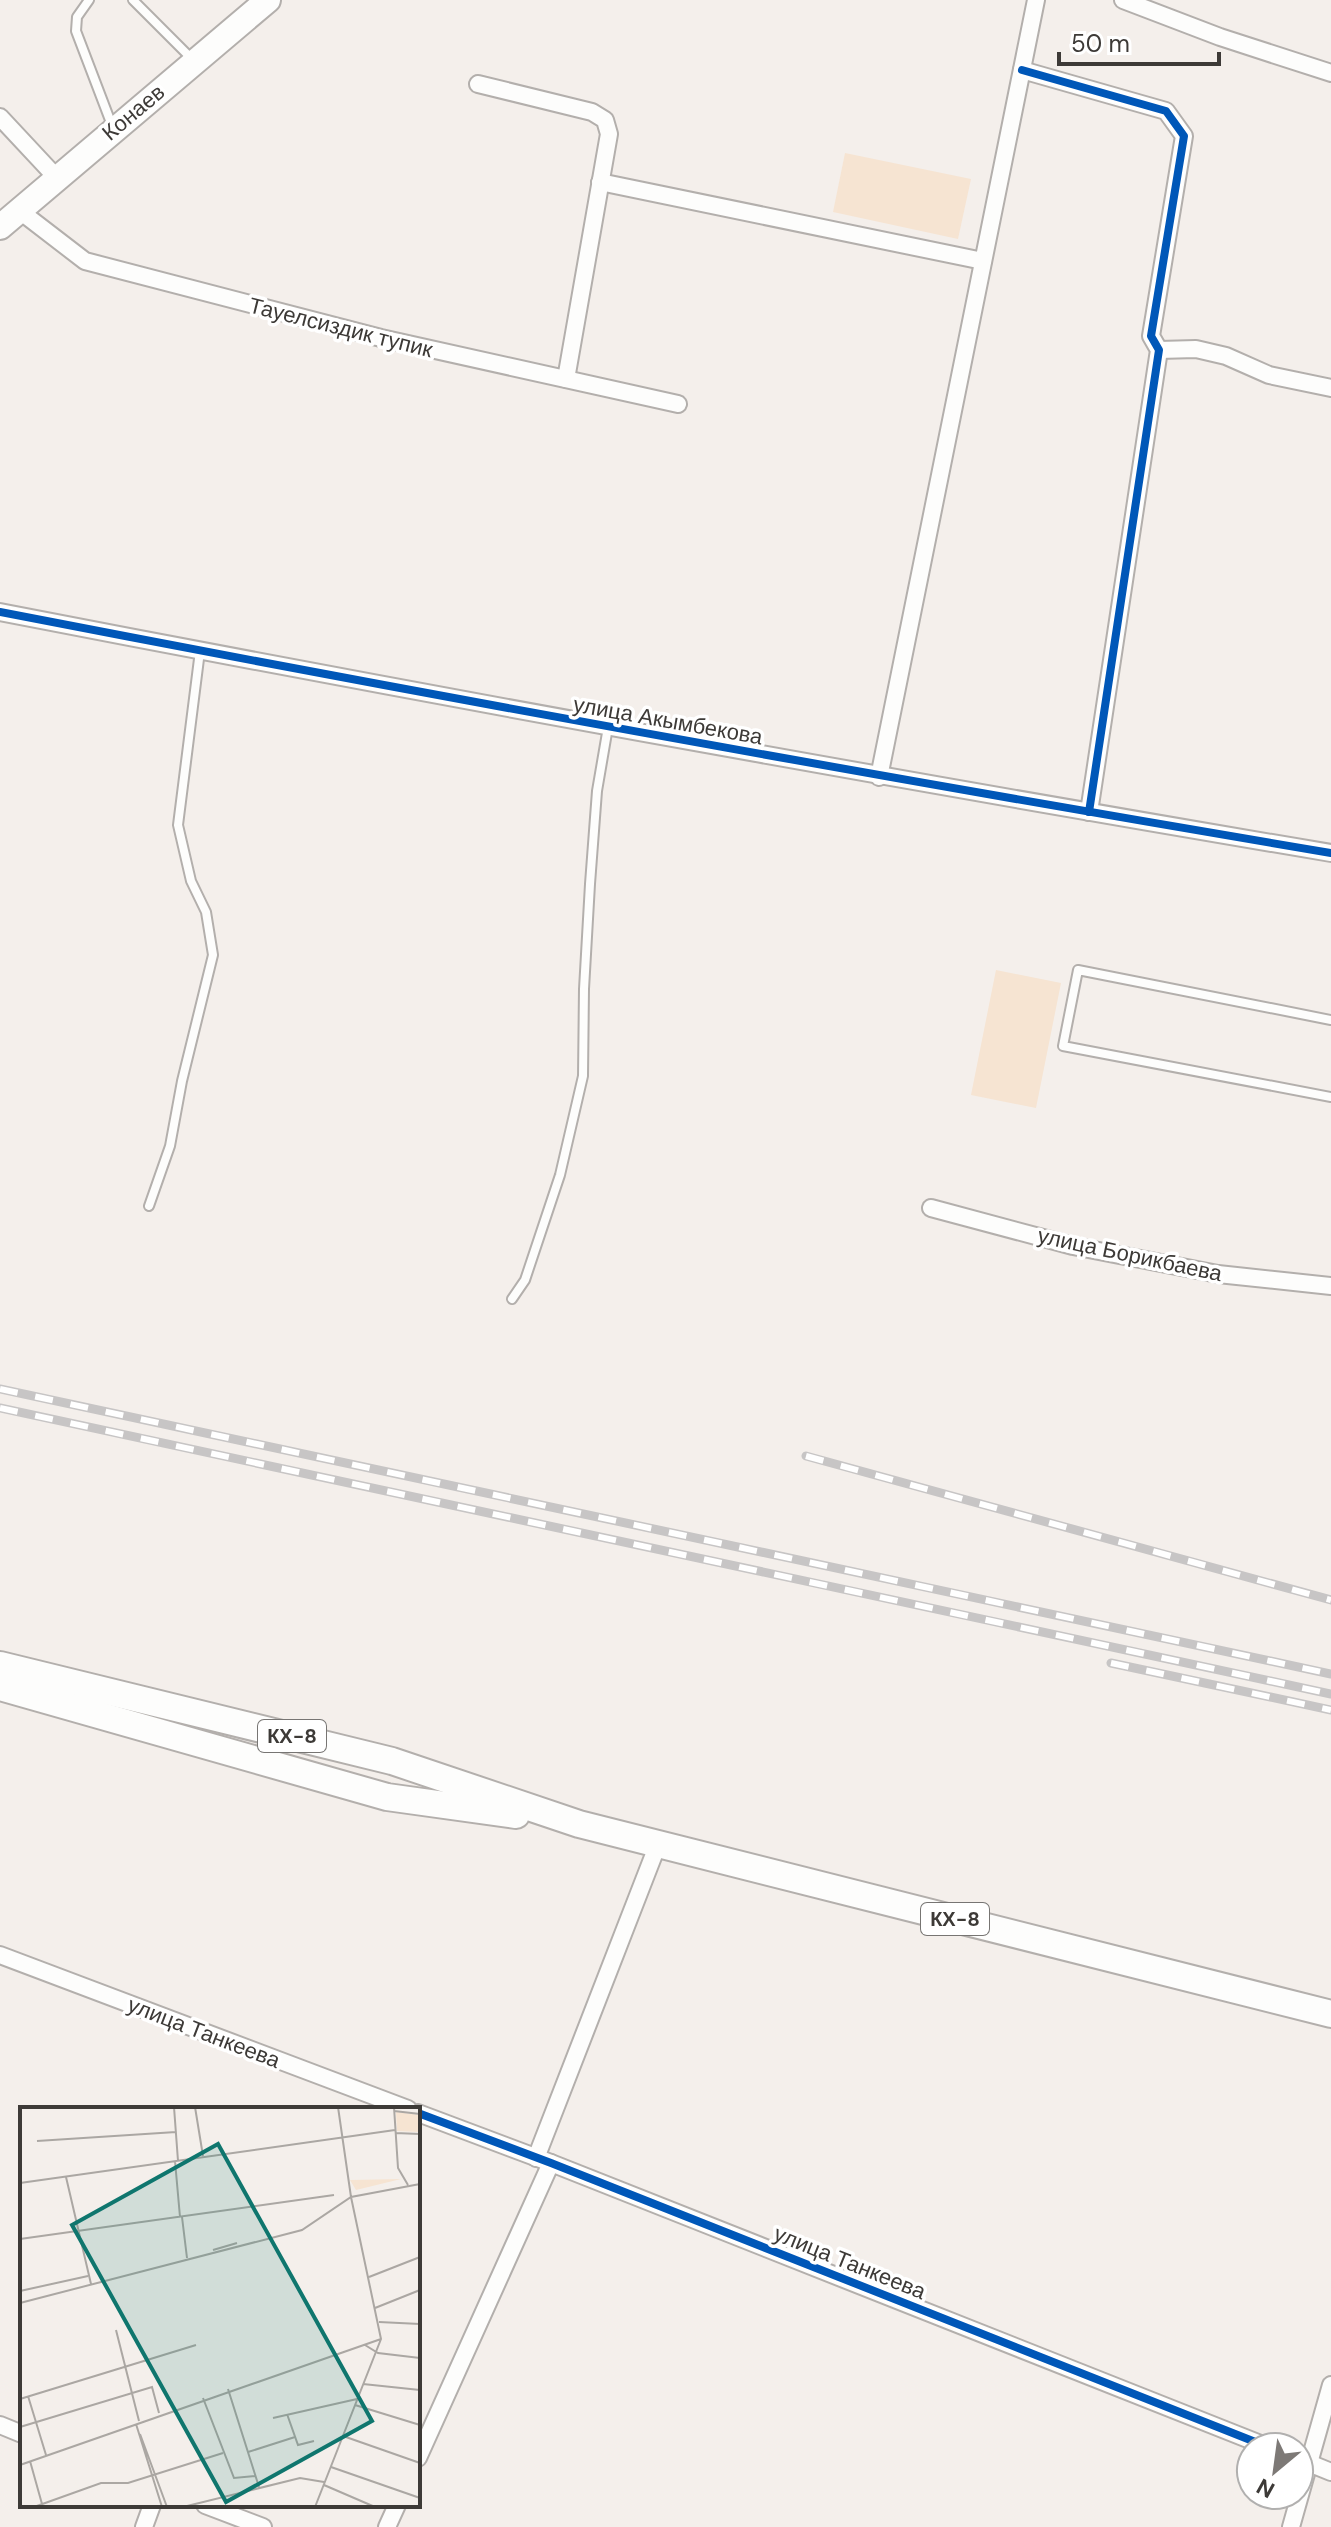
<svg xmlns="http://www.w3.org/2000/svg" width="1331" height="2527" font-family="'DM Sans',sans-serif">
	<rect width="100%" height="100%" fill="#f4efeb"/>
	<g fill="#f6e4d2">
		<polygon points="845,153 971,179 958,239 833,212"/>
		<polygon points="996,970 1061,983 1036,1108 971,1095"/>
	</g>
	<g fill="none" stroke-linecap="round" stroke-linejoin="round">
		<defs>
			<g id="lane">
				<polyline points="89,0 77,17 76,31 113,128"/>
				<polyline points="133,0 193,60"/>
				<polyline points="1331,1020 1078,970 1063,1046 1331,1097"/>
				<polyline points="149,1206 170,1146 182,1081 213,955 206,912 191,881 178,825 200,651"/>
				<polyline points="512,1299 525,1280 560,1175 583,1076 584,989 590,884 597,791 608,727"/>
			</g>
			<g id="street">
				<polyline points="1123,0 1220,37 1331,73"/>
				<polyline points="1022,70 1166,111 1184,136 1151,336 1159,350 1089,812"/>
				<polyline points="478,84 592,112 605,120 609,134 566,379"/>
				<polyline points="0,117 56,177"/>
				<polyline points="600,182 983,261"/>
				<polyline points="20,211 85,261 381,338 678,404"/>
				<polyline points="1159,350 1196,349 1226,356 1269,375 1331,388"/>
				<path d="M0 612C443 698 886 778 1331 853"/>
				<polyline points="879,777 1036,0"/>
				<polyline points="931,1208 1073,1246 1218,1274 1331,1286"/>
				<polyline points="0,1955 408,2109"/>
				<polyline points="418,2113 551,2163 1268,2447"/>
				<polyline points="536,2158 658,1844"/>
				<polyline points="0,2425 22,2434"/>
				<polyline points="418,2458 551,2163"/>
				<polyline points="1299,2459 1331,2472"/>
				<polyline points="205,2505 263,2527"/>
				<polyline points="144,2527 152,2505"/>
				<polyline points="387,2527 397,2505"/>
				<polyline points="1291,2527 1331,2385"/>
			</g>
			<polyline id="secondary" points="0,227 268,0"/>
			<g id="primary">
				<polyline points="0,1665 392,1761 579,1824 1331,2014"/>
				<polyline points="0,1687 387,1797 516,1815"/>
			</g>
		</defs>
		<use href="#lane" stroke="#b3afac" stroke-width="12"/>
		<use href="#street" stroke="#b3afac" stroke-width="20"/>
		<use href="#secondary" stroke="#b3afac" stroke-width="28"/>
		<use href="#primary" stroke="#b3afac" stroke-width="30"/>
		<use href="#lane" stroke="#fdfdfc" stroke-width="8"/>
		<use href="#street" stroke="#fdfdfc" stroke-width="16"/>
		<use href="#secondary" stroke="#fdfdfc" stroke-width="24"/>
		<use href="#primary" stroke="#fdfdfc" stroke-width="26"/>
		<defs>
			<g id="rail">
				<polyline points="0,1389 1331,1674"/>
				<polyline points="0,1408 1331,1694"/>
				<polyline points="806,1456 1331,1600"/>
				<polyline points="1111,1663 1331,1710"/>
			</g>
		</defs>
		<use href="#rail" stroke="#c7c5c5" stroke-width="9"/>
		<use href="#rail" stroke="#fff" stroke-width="6" stroke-dasharray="18" stroke-linecap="butt"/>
		<defs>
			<g id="cycleway">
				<polyline points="1022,70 1166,111 1184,136 1151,336 1159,350 1089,812"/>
				<path d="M0 612C443 698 886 778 1331 853"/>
				<polyline points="418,2113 551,2163 1268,2447"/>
			</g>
		</defs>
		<use href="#cycleway" stroke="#fff" stroke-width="13"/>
		<use href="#cycleway" stroke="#0057b8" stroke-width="8"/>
	</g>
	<g text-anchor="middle" stroke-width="7" stroke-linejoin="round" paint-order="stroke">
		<g fill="#fff" stroke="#777573" stroke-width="2">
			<rect x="258" y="1720" width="68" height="32" rx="6"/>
			<rect x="921" y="1903" width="68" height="32" rx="6"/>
		</g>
		<g font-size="20" font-weight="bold" fill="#3d3a37">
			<text x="292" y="1743">КХ-8</text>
			<text x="955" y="1926">КХ-8</text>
		</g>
		<g font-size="22" fill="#3d3a37" stroke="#fff">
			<text transform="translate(133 112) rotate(-40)" y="8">Конаев</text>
			<text transform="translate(341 327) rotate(14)" y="8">Тауелсиздик тупик</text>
			<text transform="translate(668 720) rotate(10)" y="8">улица Акымбекова</text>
			<text transform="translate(1130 1254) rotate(12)" y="8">улица Борикбаева</text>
			<text transform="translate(204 2032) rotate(21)" y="8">улица Танкеева</text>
			<text transform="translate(850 2262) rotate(22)" y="8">улица Танкеева</text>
		</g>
	</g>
	<g transform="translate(20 2107)">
		<rect width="400" height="400" fill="#f4efeb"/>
		<path d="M376 5 400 8V25L377 24ZM381 72 336 83 330 73Z" fill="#f6e4d2"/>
		<path fill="none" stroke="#aba7a3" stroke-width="2" d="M154 0 158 54M175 0 183 49M318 0 331 90M374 0 378 61 388 78M374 4 400 7M375 26 400 27M17 34 156 25M155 54 160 110M46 70 71 177M0 76 375 23M162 110 167 151M0 132 314 88M193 143 217 136M349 170 400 150M0 184 68 169M0 196 282 123 331 90 400 77M355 201 400 183M359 215 400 217M96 223 119 314M345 238 358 246 400 251M343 277 400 283M208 282 239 380M8 289 26 348M183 291 214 371 235 369M0 292 176 238M335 298 400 318M267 307 278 338 294 334M253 311 337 292M116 317 142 400M0 320 132 280 139 306M120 327 147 400M323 329 400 356M228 345 275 330M10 354 22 397M0 358 361 232M311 360 400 391M304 378 355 400M14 400 81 376H108L203 346M163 400 280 371 304 375M295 400 361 232 331 90"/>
		<path fill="#0f766e" fill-opacity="0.15" stroke="#0f766e" stroke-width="4" d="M198 37 352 314 206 395 52 118Z"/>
		<rect width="400" height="400" fill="none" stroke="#3d3a37" stroke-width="4"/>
	</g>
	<g transform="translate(1275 2471) rotate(209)"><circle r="38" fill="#ffffff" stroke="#b1b0af" stroke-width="2"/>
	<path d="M0-6L14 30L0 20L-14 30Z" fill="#7d7976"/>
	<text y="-12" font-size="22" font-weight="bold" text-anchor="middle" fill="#3d3a37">N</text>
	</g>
	<path d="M1059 52v12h160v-12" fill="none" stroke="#3d3a37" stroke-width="4"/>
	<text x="1071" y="52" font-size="24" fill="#3d3a37" stroke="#ffffff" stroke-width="6" paint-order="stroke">50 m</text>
</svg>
